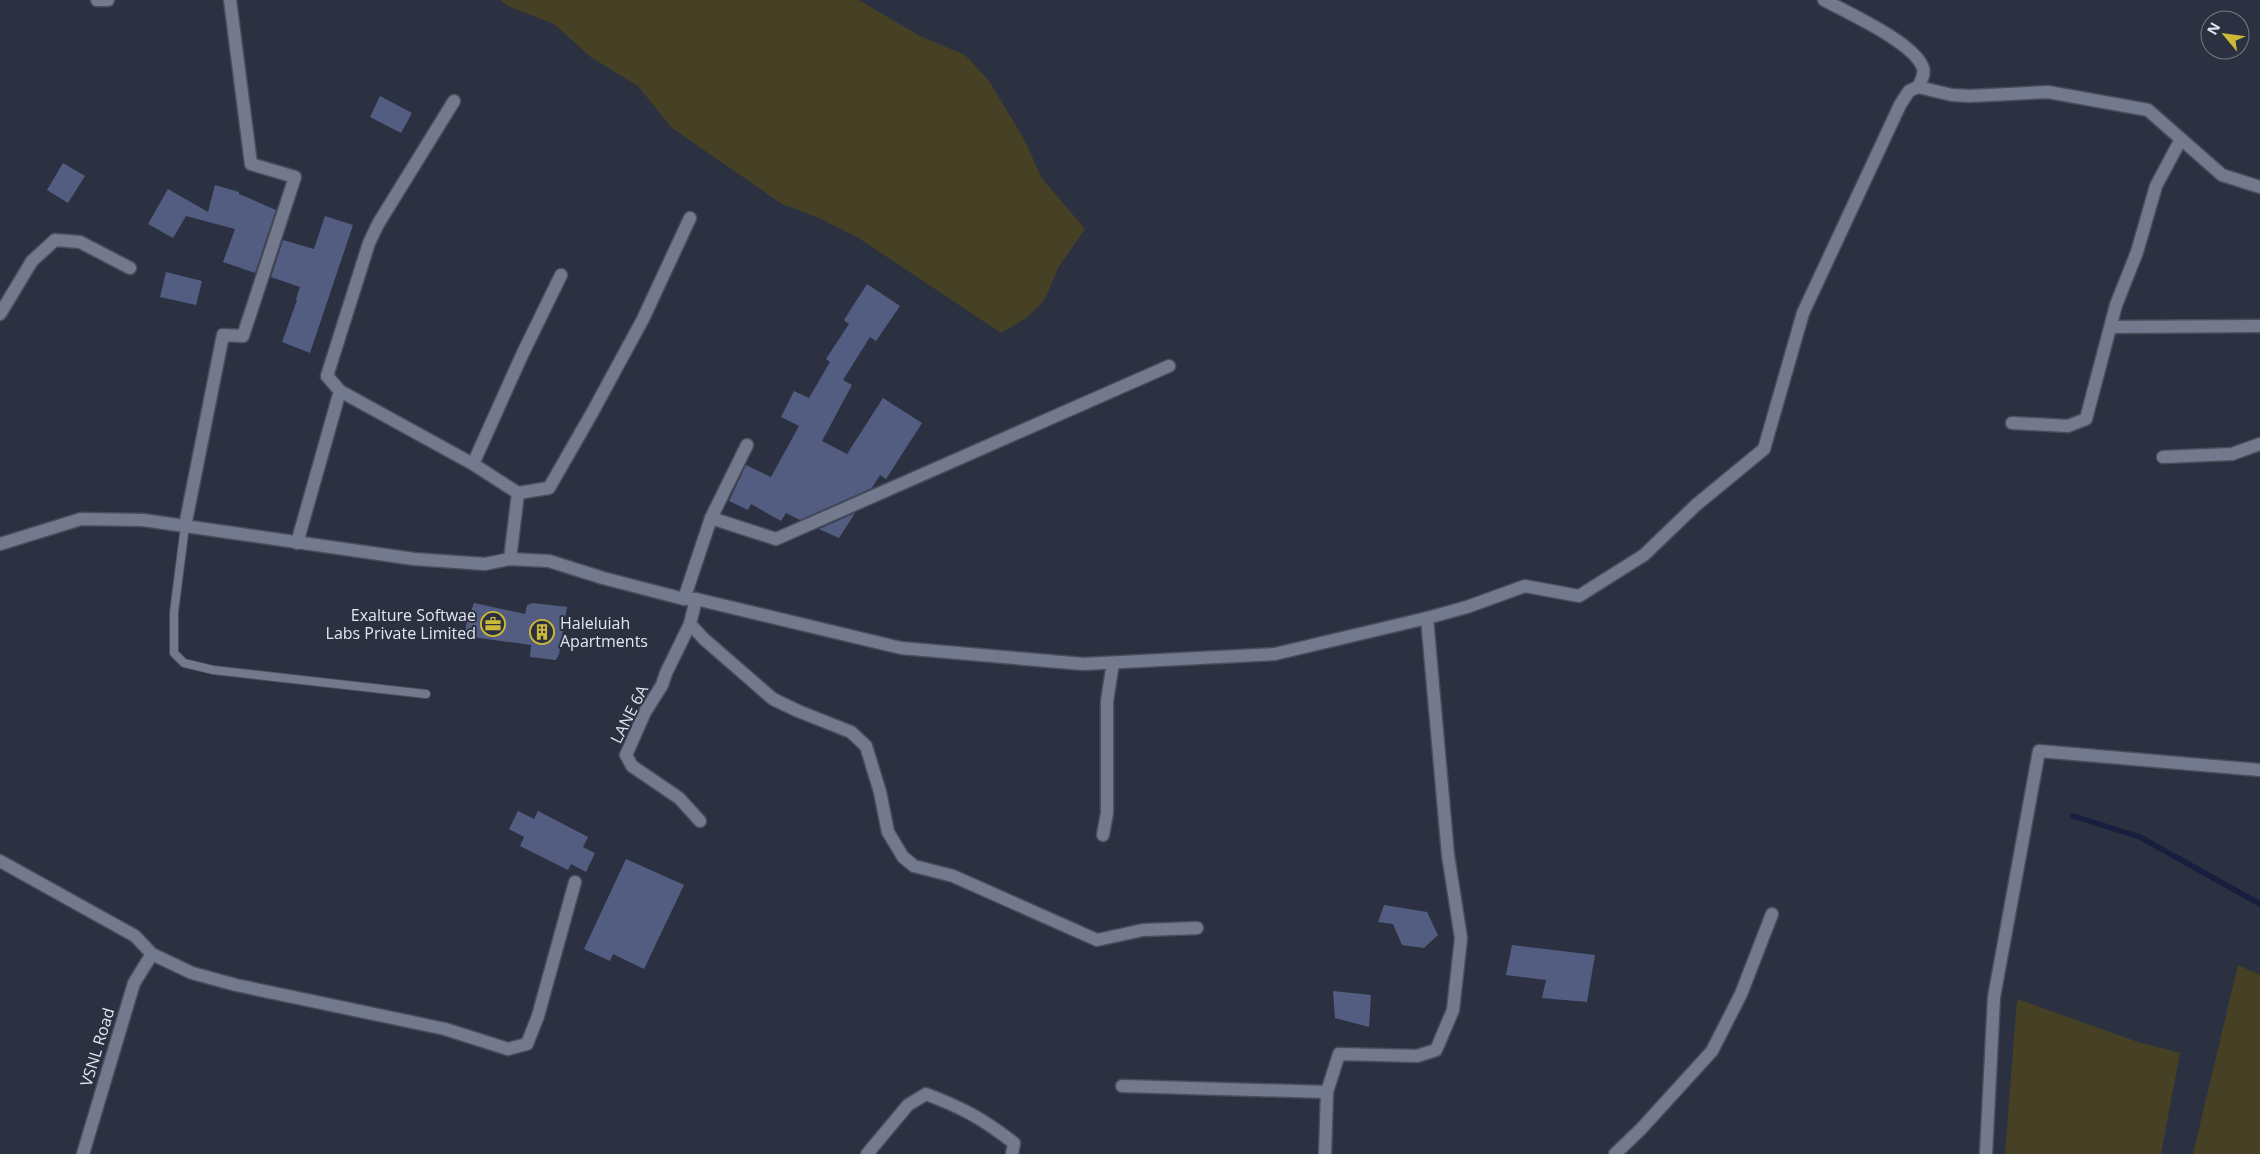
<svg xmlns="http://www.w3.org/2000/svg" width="2260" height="1154" font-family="'Open Sans',sans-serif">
	<rect width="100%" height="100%" fill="#2c3141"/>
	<g fill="#464125">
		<polygon points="500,0 859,0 918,35 965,55 989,81 1024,139 1041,177 1085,229 1058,268 1045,299 1028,317 1001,333 857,237 819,218 782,204 672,128 638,86 592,58 554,24 508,6"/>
		<polygon points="2238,965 2260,975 2260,1154 2193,1154"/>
		<polygon points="2017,999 2138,1042 2180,1053 2161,1154 2005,1154"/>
	</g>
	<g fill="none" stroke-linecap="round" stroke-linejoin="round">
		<polyline stroke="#171e3e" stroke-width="5.5" points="2073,816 2140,837 2260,904"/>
	</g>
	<g fill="#535d82">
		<polygon points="380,96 412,113 401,133 370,117"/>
		<polygon points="63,163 85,176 68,203 47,190"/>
		<polygon points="215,185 239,192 239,194 276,210 255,273 223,262 235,229 186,216 173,238 148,224 168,189 208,212"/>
		<polygon points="325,216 353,225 310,353 282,342 297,300 296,299 300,287 271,277 283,240 314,249"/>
		<polygon points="166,272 202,281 196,305 160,297"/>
		<polygon points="867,284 900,306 876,341 870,337 843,380 852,385 822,441 847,454 883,398 922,423 886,479 880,475 872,488 800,520 786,513 781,521 751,504 748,510 729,501 746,465 771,477 799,426 781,417 794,391 809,398 830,362 826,359 849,324 844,320"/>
		<polygon points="855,513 839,538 819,529"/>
		<polygon points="474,603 525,614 527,605 533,603 567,607 559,654 556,660 530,657 531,645 465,636 466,625"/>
		<polygon points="518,811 534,819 538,811 588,837 583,847 595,853 586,872 571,864 568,870 520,846 524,837 509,829"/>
		<polygon points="626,859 684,885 644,969 613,954 610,961 584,949"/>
		<polygon points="1384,905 1427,912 1438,935 1424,948 1402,945 1393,924 1378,922"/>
		<polygon points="1512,945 1595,955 1587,1002 1542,998 1546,980 1506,975"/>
		<polygon points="1333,991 1371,995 1369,1027 1335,1018"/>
	</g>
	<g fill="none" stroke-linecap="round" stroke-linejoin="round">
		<defs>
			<polyline id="service" points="185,526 174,612 174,653 184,663 213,670 426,694"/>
			<g id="minor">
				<polyline points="97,0 108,0"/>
				<path d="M1824 0C1848 13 1915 43 1923 68 1925 75 1921 81 1918 87"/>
				<polyline points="0,314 32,261 55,240 80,242 130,268"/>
				<polyline points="2111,327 2260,326"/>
				<polyline points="340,391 473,464"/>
				<polyline points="2012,423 2068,426 2086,419 2116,305 2137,252 2156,186 2181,139"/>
				<polyline points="2163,457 2232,454 2260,444"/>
				<polyline points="518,493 549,488 592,413 643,319 690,218"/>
				<polyline points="711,518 776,539 1169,366"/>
				<polyline points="185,526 223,335 243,336 295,177 251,164 230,0"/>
				<polyline points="297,543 340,391 327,376 369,243 378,224 454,101"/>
				<polyline points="0,544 81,519 143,520 414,559 485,564 510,559 549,561 603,578 684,599 696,599 901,648 1083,664 1275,654 1427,618 1467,607 1525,586 1579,596 1644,555 1696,505 1764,449 1803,313 1900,105 1909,91 1918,87 1952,95 1970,96 2048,92 2148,110 2222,175 2260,187"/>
				<polyline points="510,559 518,493 473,464 522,355 561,275"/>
				<polyline points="684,599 711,518 747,445"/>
				<polyline points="696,599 690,624 704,639 773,699 798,711 851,732 866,746 880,792 888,832 903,857 914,866 953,876 1097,940 1143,930 1197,928"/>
				<polyline points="690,624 666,673 662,685 645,712 626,755 632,766 679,798 700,821"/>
				<polyline points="1103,835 1107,813 1107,701 1113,663"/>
				<polyline points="0,861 135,936 152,954 192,973 236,985 445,1029 508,1049 527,1044 538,1016 575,882"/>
				<polyline points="1122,1086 1327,1092"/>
				<polyline points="83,1154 134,983 152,954"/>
				<path d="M867 1154 908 1105 926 1094C963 1108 983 1119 1014 1143L1012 1154"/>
				<polyline points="1325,1154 1327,1092 1339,1054 1417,1056 1436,1050 1453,1010 1461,938 1448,855 1427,618"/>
				<polyline points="1615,1154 1641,1129 1712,1051 1741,994 1772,914"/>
				<polyline points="1986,1154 1994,997 2039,751 2260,770"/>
			</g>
		</defs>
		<use href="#service" stroke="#4a4e5c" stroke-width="10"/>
		<use href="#minor" stroke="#4a4e5c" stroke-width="15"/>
		<use href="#service" stroke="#747a8e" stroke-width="8"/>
		<use href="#minor" stroke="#747a8e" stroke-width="12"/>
	</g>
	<defs>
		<symbol id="office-ring" viewBox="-11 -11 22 22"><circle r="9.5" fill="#2c3141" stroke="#cdb938" stroke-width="1.5"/><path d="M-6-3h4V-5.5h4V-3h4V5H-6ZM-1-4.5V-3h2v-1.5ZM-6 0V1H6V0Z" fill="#cdb938"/></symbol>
		<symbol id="building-ring" viewBox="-11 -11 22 22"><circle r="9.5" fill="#2c3141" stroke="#cdb938" stroke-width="1.5"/><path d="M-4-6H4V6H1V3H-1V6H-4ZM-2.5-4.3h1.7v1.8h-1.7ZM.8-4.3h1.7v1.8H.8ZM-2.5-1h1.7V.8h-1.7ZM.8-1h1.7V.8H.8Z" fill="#cdb938"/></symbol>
	</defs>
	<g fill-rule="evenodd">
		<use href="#office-ring" x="479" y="610" width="28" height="28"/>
		<use href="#building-ring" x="528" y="618" width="28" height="28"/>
	</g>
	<g text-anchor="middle" stroke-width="4" stroke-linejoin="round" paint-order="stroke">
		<g font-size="16" fill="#e3e6f1" stroke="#2c3141" text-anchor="end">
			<text x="476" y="621">Exalture Softwae<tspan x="476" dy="18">Labs Private Limited</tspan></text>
			<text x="560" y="629" text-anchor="start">Haleluiah<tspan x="560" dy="18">Apartments</tspan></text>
		</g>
		<g font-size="16" fill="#e3e6f1" stroke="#2c3141">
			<text transform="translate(629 714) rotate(-63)" y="6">LANE 6A</text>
			<text transform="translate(97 1047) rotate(-73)" y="6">VSNL Road</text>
		</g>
	</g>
	<g transform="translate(2225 35) rotate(299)"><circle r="24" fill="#2c3141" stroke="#757987"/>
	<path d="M0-4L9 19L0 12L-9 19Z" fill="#cdb938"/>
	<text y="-8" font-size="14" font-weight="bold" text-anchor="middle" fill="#e3e6f1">N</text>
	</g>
</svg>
